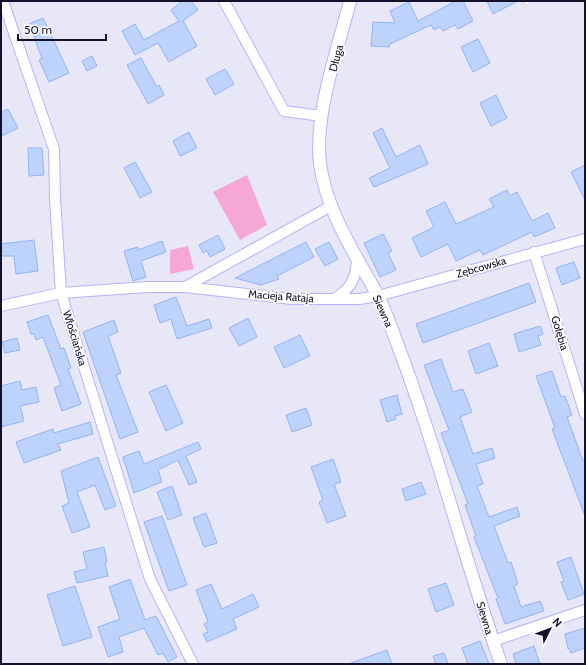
<svg xmlns="http://www.w3.org/2000/svg" width="586" height="665" font-family="Cabin,sans-serif">
	<rect width="100%" height="100%" fill="#e7e7f7"/>
	<g fill="#f7a7d6">
		<polygon points="247,175 267,225 240,240 213,192"/>
		<polygon points="188,246 194,269 170,274 170,250"/>
	</g>
	<g fill="#bed3fc" stroke="#92b3f6">
		<polygon points="183,1 191,1 198,10 183,21 197,46 169,62 158,43 135,55 122,31 135,24 144,40 179,21 171,10"/>
		<polygon points="456,1 463,1 473,21 458,29 455,25 443,31 440,27 434,30 431,25 390,44 389,47 371,46 373,22 395,23 390,11 409,2 418,21"/>
		<polygon points="487,1 518,1 493,14"/>
		<polygon points="43,18 69,73 49,82 39,60 42,58 29,24"/>
		<polygon points="478,39 490,63 473,72 461,47"/>
		<polygon points="92,56 97,66 87,71 82,61"/>
		<polygon points="141,58 157,87 159,85 164,95 148,104 127,65"/>
		<polygon points="225,69 234,84 215,95 206,79"/>
		<polygon points="496,95 507,118 491,126 480,103"/>
		<polygon points="8,109 18,128 1,136 1,112"/>
		<polygon points="382,128 396,157 420,145 428,164 374,187 369,178 390,168 373,133"/>
		<polygon points="189,132 197,148 180,156 173,141"/>
		<polygon points="28,148 42,148 44,175 29,176"/>
		<polygon points="135,162 152,192 140,198 124,168"/>
		<polygon points="585,165 585,200 571,172"/>
		<polygon points="507,190 510,196 517,192 532,221 548,213 555,228 534,237 532,232 483,255 480,250 456,261 448,244 421,257 412,238 434,227 426,211 445,202 456,224 494,207 489,199"/>
		<polygon points="383,234 392,251 388,253 396,270 380,277 364,243"/>
		<polygon points="218,235 225,249 210,257 207,251 203,253 199,245"/>
		<polygon points="34,240 38,271 16,274 14,256 1,256 1,244"/>
		<polygon points="162,241 166,252 141,261 146,277 133,281 124,251 138,247 138,250"/>
		<polygon points="306,242 314,257 277,276 279,279 261,285 235,278"/>
		<polygon points="329,242 338,259 325,266 315,249"/>
		<polygon points="574,262 580,278 562,285 556,268"/>
		<polygon points="529,283 536,302 423,343 416,324"/>
		<polygon points="176,297 187,326 209,319 212,328 177,339 171,319 160,323 154,305"/>
		<polygon points="48,315 61,349 64,348 71,368 68,369 81,404 62,411 54,388 61,385 43,337 36,340 34,334 31,334 27,322"/>
		<polygon points="248,318 257,337 239,346 229,328"/>
		<polygon points="114,320 118,332 108,336 121,373 116,375 138,432 120,439 83,332"/>
		<polygon points="540,326 543,334 538,336 541,345 519,352 514,334"/>
		<polygon points="300,335 310,356 284,368 274,347"/>
		<polygon points="17,338 20,350 5,353 2,342"/>
		<polygon points="489,343 498,366 476,374 468,351"/>
		<polygon points="441,359 453,392 463,389 472,412 460,417 473,454 492,448 495,458 476,464 483,484 477,486 489,517 517,507 520,516 494,526 508,563 511,562 518,584 514,586 521,607 540,601 544,611 505,624 496,599 498,598 474,537 476,536 465,505 468,504 441,433 449,430 424,365"/>
		<polygon points="552,371 561,397 565,396 572,415 567,417 583,461 585,460 585,516 552,429 555,428 536,376"/>
		<polygon points="20,381 22,390 36,387 39,402 20,406 24,421 1,427 1,386"/>
		<polygon points="166,385 183,423 166,431 149,392"/>
		<polygon points="397,395 402,414 395,416 396,419 387,422 380,400"/>
		<polygon points="306,408 312,425 292,432 286,415"/>
		<polygon points="90,422 93,434 58,444 61,450 24,463 16,442 53,429 54,433"/>
		<polygon points="198,442 201,449 186,456 197,482 189,485 178,460 158,470 162,482 134,493 123,457 139,451 144,464"/>
		<polygon points="98,457 116,506 105,510 95,485 77,492 90,527 72,533 62,506 69,503 61,471"/>
		<polygon points="333,459 341,482 334,484 346,516 327,523 319,502 323,500 311,467"/>
		<polygon points="421,482 426,494 406,501 402,489"/>
		<polygon points="172,486 182,515 168,520 157,492"/>
		<polygon points="206,513 217,543 204,547 193,518"/>
		<polygon points="162,516 187,585 169,591 144,522"/>
		<polygon points="104,547 107,562 105,563 108,576 77,583 74,572 87,569 83,552"/>
		<polygon points="571,557 584,594 568,600 561,582 564,581 557,562"/>
		<polygon points="130,579 145,620 156,616 177,657 168,662 163,653 158,655 144,628 119,637 123,652 108,657 98,627 120,619 109,587"/>
		<polygon points="446,583 454,605 436,612 428,589"/>
		<polygon points="211,584 222,609 253,594 259,607 233,619 237,629 207,642 203,634 208,632 204,624 208,622 196,590"/>
		<polygon points="75,586 92,637 63,646 47,595"/>
		<polygon points="585,628 585,648 571,653 569,648 568,649 565,634"/>
		<polygon points="480,641 489,664 468,664 462,648"/>
		<polygon points="534,646 540,664 516,664 513,654"/>
		<polygon points="387,650 392,664 351,664 351,663"/>
		<polygon points="444,653 448,664 436,664 433,656"/>
	</g>
	<g fill="none" stroke-linecap="round" stroke-linejoin="round">
		<defs>
			<polyline id="service" points="526,1 527,2"/>
			<g id="minor">
				<polyline points="3,1 54,149 55,199 61,293 150,579 193,664"/>
				<polyline points="224,1 284,111 322,116"/>
				<polyline points="534,252 585,414"/>
				<polyline points="185,287 331,206"/>
				<path d="M334 299C351 289 357 277 357 257"/>
				<polyline points="1,306 61,293 147,287 185,287 292,299 359,299 378,296 585,239"/>
				<polyline points="493,641 585,610"/>
			</g>
			<path id="tertiary" d="M350 1C338 49 314 114 320 163 326 211 354 252 377 294 385 309 391 327 397 343 437 448 464 558 501 664"/>
		</defs>
		<use href="#service" stroke="#b3b3fd" stroke-width="6"/>
		<use href="#minor" stroke="#b3b3fd" stroke-width="12"/>
		<use href="#tertiary" stroke="#b3b3fd" stroke-width="14"/>
		<use href="#service" stroke="#fff" stroke-width="5"/>
		<use href="#minor" stroke="#fff" stroke-width="10"/>
		<use href="#tertiary" stroke="#fff" stroke-width="12"/>
	</g>
	<g text-anchor="middle" stroke-width="3.5" stroke-linejoin="round" paint-order="stroke">
		<g font-size="11" fill="#13112b" stroke="#fff">
			<text transform="translate(336 58) rotate(-75)" y="4">Długa</text>
			<text transform="translate(481 267) rotate(-16)" y="4">Zębcowska</text>
			<text transform="translate(281 296) rotate(4)" y="4">Macieja Rataja</text>
			<text transform="translate(383 311) rotate(66)" y="4">Siewna</text>
			<text transform="translate(560 333) rotate(73)" y="4">Gołębia</text>
			<text transform="translate(75 338) rotate(73)" y="4">Włościańska</text>
			<text transform="translate(485 618) rotate(73)" y="4">Siewna</text>
		</g>
	</g>
	<rect width="586" height="665" fill="none" stroke="#13112b" stroke-width="4"/>
	<g transform="translate(550 629) rotate(48)" stroke="#ffffff" stroke-width="3" paint-order="stroke">
	<path d="M0-3L7 15L0 10L-7 15Z" fill="#13112b"/>
	<text y="-6" font-size="11" font-weight="bold" text-anchor="middle" fill="#13112b">N</text>
	</g>
	<path d="M18 34v6h88v-6" fill="none" stroke="#13112b" stroke-width="2"/>
	<text x="24" y="34" font-size="12" fill="#13112b" stroke="#ffffff" stroke-width="3" paint-order="stroke">50 m</text>
</svg>
